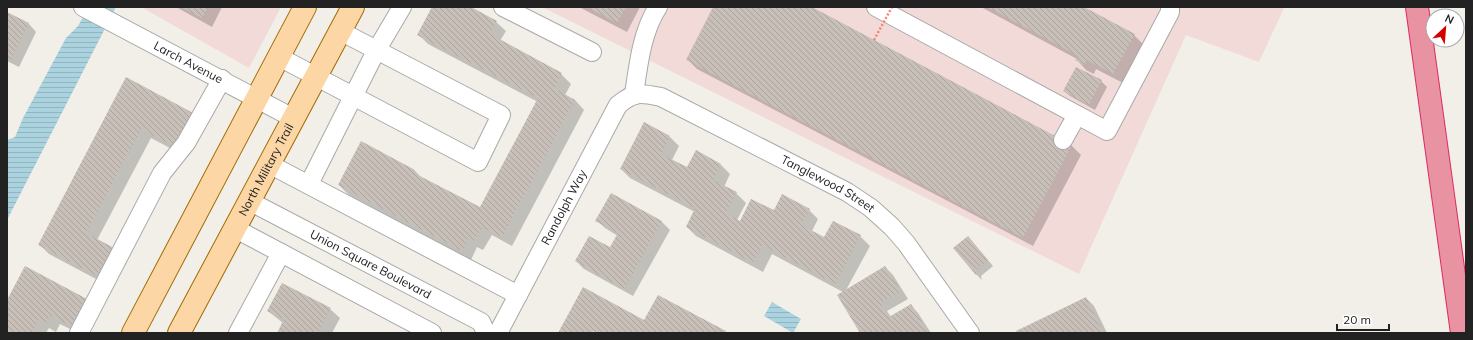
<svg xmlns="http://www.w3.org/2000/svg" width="1473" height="340" font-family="Mulish,sans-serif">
	<defs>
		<pattern id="water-rules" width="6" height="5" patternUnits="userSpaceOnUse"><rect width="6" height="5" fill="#aad3df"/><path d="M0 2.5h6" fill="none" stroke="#92b5bf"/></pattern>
		<pattern id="building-back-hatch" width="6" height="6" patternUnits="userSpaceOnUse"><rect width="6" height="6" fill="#c7bfb8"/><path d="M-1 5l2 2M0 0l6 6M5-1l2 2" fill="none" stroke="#aba49e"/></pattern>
	</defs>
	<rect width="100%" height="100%" fill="#f2efe9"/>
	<g fill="#f2dad9">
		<polygon points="141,7 281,7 249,68"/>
		<polygon points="542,7 1281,7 1284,8 1259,62 1186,35 1079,274"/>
	</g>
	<g fill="url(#water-rules)">
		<polygon points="89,7 116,7 7,220 7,140 15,137 23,118 66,38 78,26"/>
		<polygon points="772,302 801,319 793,333 764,316"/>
	</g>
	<g fill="#0003">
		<polygon points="176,7 222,7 212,27"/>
		<polygon points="433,7 469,7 496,22 506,31 500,41 561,74 571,84 565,95 575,100 584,110 512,246 492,235 483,250 477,247 471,260 349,195 339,185 361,143 415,171 422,178 481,209 538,102 428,44 419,35"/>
		<polygon points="579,7 640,7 627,32"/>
		<polygon points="715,7 809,7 1072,146 1081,155 1033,246 697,69 687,59"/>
		<polygon points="981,7 1082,7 1134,35 1144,45 1123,83 1096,69 1094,74 1086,70 1077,60 1077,59"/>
		<polygon points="7,13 29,24 36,32 19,67 7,61"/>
		<polygon points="1076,68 1101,81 1107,87 1095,110 1070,96 1064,91"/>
		<polygon points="127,78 204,124 187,157 151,138 97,240 111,287 49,254 40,245"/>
		<polygon points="670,137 679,146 672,160 687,168 696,152 721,165 730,174 724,187 736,193 746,203 737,220 740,222 774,212 809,210 818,219 812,231 825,238 833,222 860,236 870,246 846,290 885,267 893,275 908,299 887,311 891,317 911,305 918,313 931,333 861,333 843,292 772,254 763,272 696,236 687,227 695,212 630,178 621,169"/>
		<polygon points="612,194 662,222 670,230 633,296 584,269 576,261 611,249 618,236 605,228 597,220"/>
		<polygon points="968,237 993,266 981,276 982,280 976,274"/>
		<polygon points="1086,298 1094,306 1107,333 1018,333"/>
		<polygon points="7,302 96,310 78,333 60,324 56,332 49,328 46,333 7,333"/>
		<polygon points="330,309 340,318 332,333 278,333 283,323 268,311"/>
	</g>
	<g fill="url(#building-back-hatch)">
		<polygon points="181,7 208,7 202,18"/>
		<polygon points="432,7 471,7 497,21 490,34 562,73 554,88 575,100 502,237 482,227 474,241 468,238 462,251 338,185 361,141 415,170 414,173 480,207 538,98 417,35"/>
		<polygon points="586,7 626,7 617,23"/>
		<polygon points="713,7 812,7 1072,145 1023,238 686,60"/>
		<polygon points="987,7 1084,7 1135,34 1113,74 1087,60 1084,65 1075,60 1078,56"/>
		<polygon points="7,12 29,23 11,60 7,58"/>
		<polygon points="1076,67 1102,80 1089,105 1063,91"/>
		<polygon points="126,77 195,114 177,148 141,129 86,233 116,249 101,278 38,245"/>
		<polygon points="644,122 670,136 661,154 687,167 696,150 721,164 713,180 737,192 726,213 740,221 751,199 774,210 782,194 810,209 801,225 824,237 833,221 861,235 835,284 762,245 753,263 686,227 695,208 620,169"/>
		<polygon points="611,193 662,221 624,289 575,261 589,236 610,247 618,233 595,221"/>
		<polygon points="968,236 988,260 976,270 978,273 976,275 953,248"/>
		<polygon points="25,266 87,299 73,327 50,315 46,323 39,319 32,333 7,333 7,300"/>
		<polygon points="885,266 901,291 880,303 889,317 911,304 927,331 924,333 860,333 837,295"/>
		<polygon points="282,283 331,308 318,333 277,333 284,319 267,311"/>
		<polygon points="583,287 644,320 658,295 726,331 725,333 597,333 593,331 592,333 558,333"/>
		<polygon points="1086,297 1103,333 1017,333 1016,331"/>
	</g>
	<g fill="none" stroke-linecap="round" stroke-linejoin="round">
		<defs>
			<g id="minor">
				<path id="s1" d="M83 7 293 118"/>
				<polyline points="503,7 592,52"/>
				<polyline points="876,7 1107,131 1170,12 1170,7"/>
				<polyline points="279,57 478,162 501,115 340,31"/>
				<path d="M634 95C638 66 642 31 658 7"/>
				<polyline points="1063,140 1077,115"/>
				<polyline points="269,164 518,295"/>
				<polyline points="309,184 376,51 402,7"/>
				<path id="s2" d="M249 201 481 322 486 333"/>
				<polyline points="234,228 432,333"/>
				<polyline points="79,333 162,173 186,143 222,79"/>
				<polyline points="238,333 281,253"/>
				<path id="s3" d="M498 333 618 105C635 91 641 93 661 97L847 192 871 208 892 227 906 243 970 333"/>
			</g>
			<g id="major">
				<polyline points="133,333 305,7"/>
				<path id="s4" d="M179 333 353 7"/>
			</g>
			<polyline id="highway" points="1417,7 1462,333"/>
		</defs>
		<use href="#minor" stroke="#a9a9a9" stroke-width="20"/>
		<use href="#major" stroke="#a06b00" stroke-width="24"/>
		<use href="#highway" stroke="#dc2a67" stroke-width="24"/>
		<use href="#minor" stroke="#fff" stroke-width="18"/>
		<use href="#major" stroke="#fcd6a4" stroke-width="22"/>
		<use href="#highway" stroke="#e892a2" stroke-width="22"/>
		<polyline stroke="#fa8072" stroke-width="2.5" stroke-dasharray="2 2" stroke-linecap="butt" points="874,40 892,7"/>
	</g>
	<g text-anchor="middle" stroke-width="3.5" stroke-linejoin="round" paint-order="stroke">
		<g font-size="12" fill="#222" stroke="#fff">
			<text dy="4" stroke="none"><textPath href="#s1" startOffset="119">Larch Avenue</textPath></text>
			<text dy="4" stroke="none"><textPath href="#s4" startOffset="185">North Military Trail</textPath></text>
			<text dy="4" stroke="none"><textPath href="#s3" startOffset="492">Tanglewood Street</textPath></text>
			<text dy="4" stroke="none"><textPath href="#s3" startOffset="142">Randolph Way</textPath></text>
			<text dy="4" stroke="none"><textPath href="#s2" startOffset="137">Union Square Boulevard</textPath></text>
		</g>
	</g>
	<rect width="1473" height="340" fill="none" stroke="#222222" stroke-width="16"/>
	<g transform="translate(1445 28) rotate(26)"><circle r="19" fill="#ffffff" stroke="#a7a7a7"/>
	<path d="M0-3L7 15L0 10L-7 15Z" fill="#d40000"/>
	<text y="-6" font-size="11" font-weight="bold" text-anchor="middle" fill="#222222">N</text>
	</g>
	<path d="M1337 324v6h52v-6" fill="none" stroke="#222222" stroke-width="2"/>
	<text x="1343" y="324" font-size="12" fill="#222222" stroke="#ffffff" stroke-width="3" paint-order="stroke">20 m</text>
</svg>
